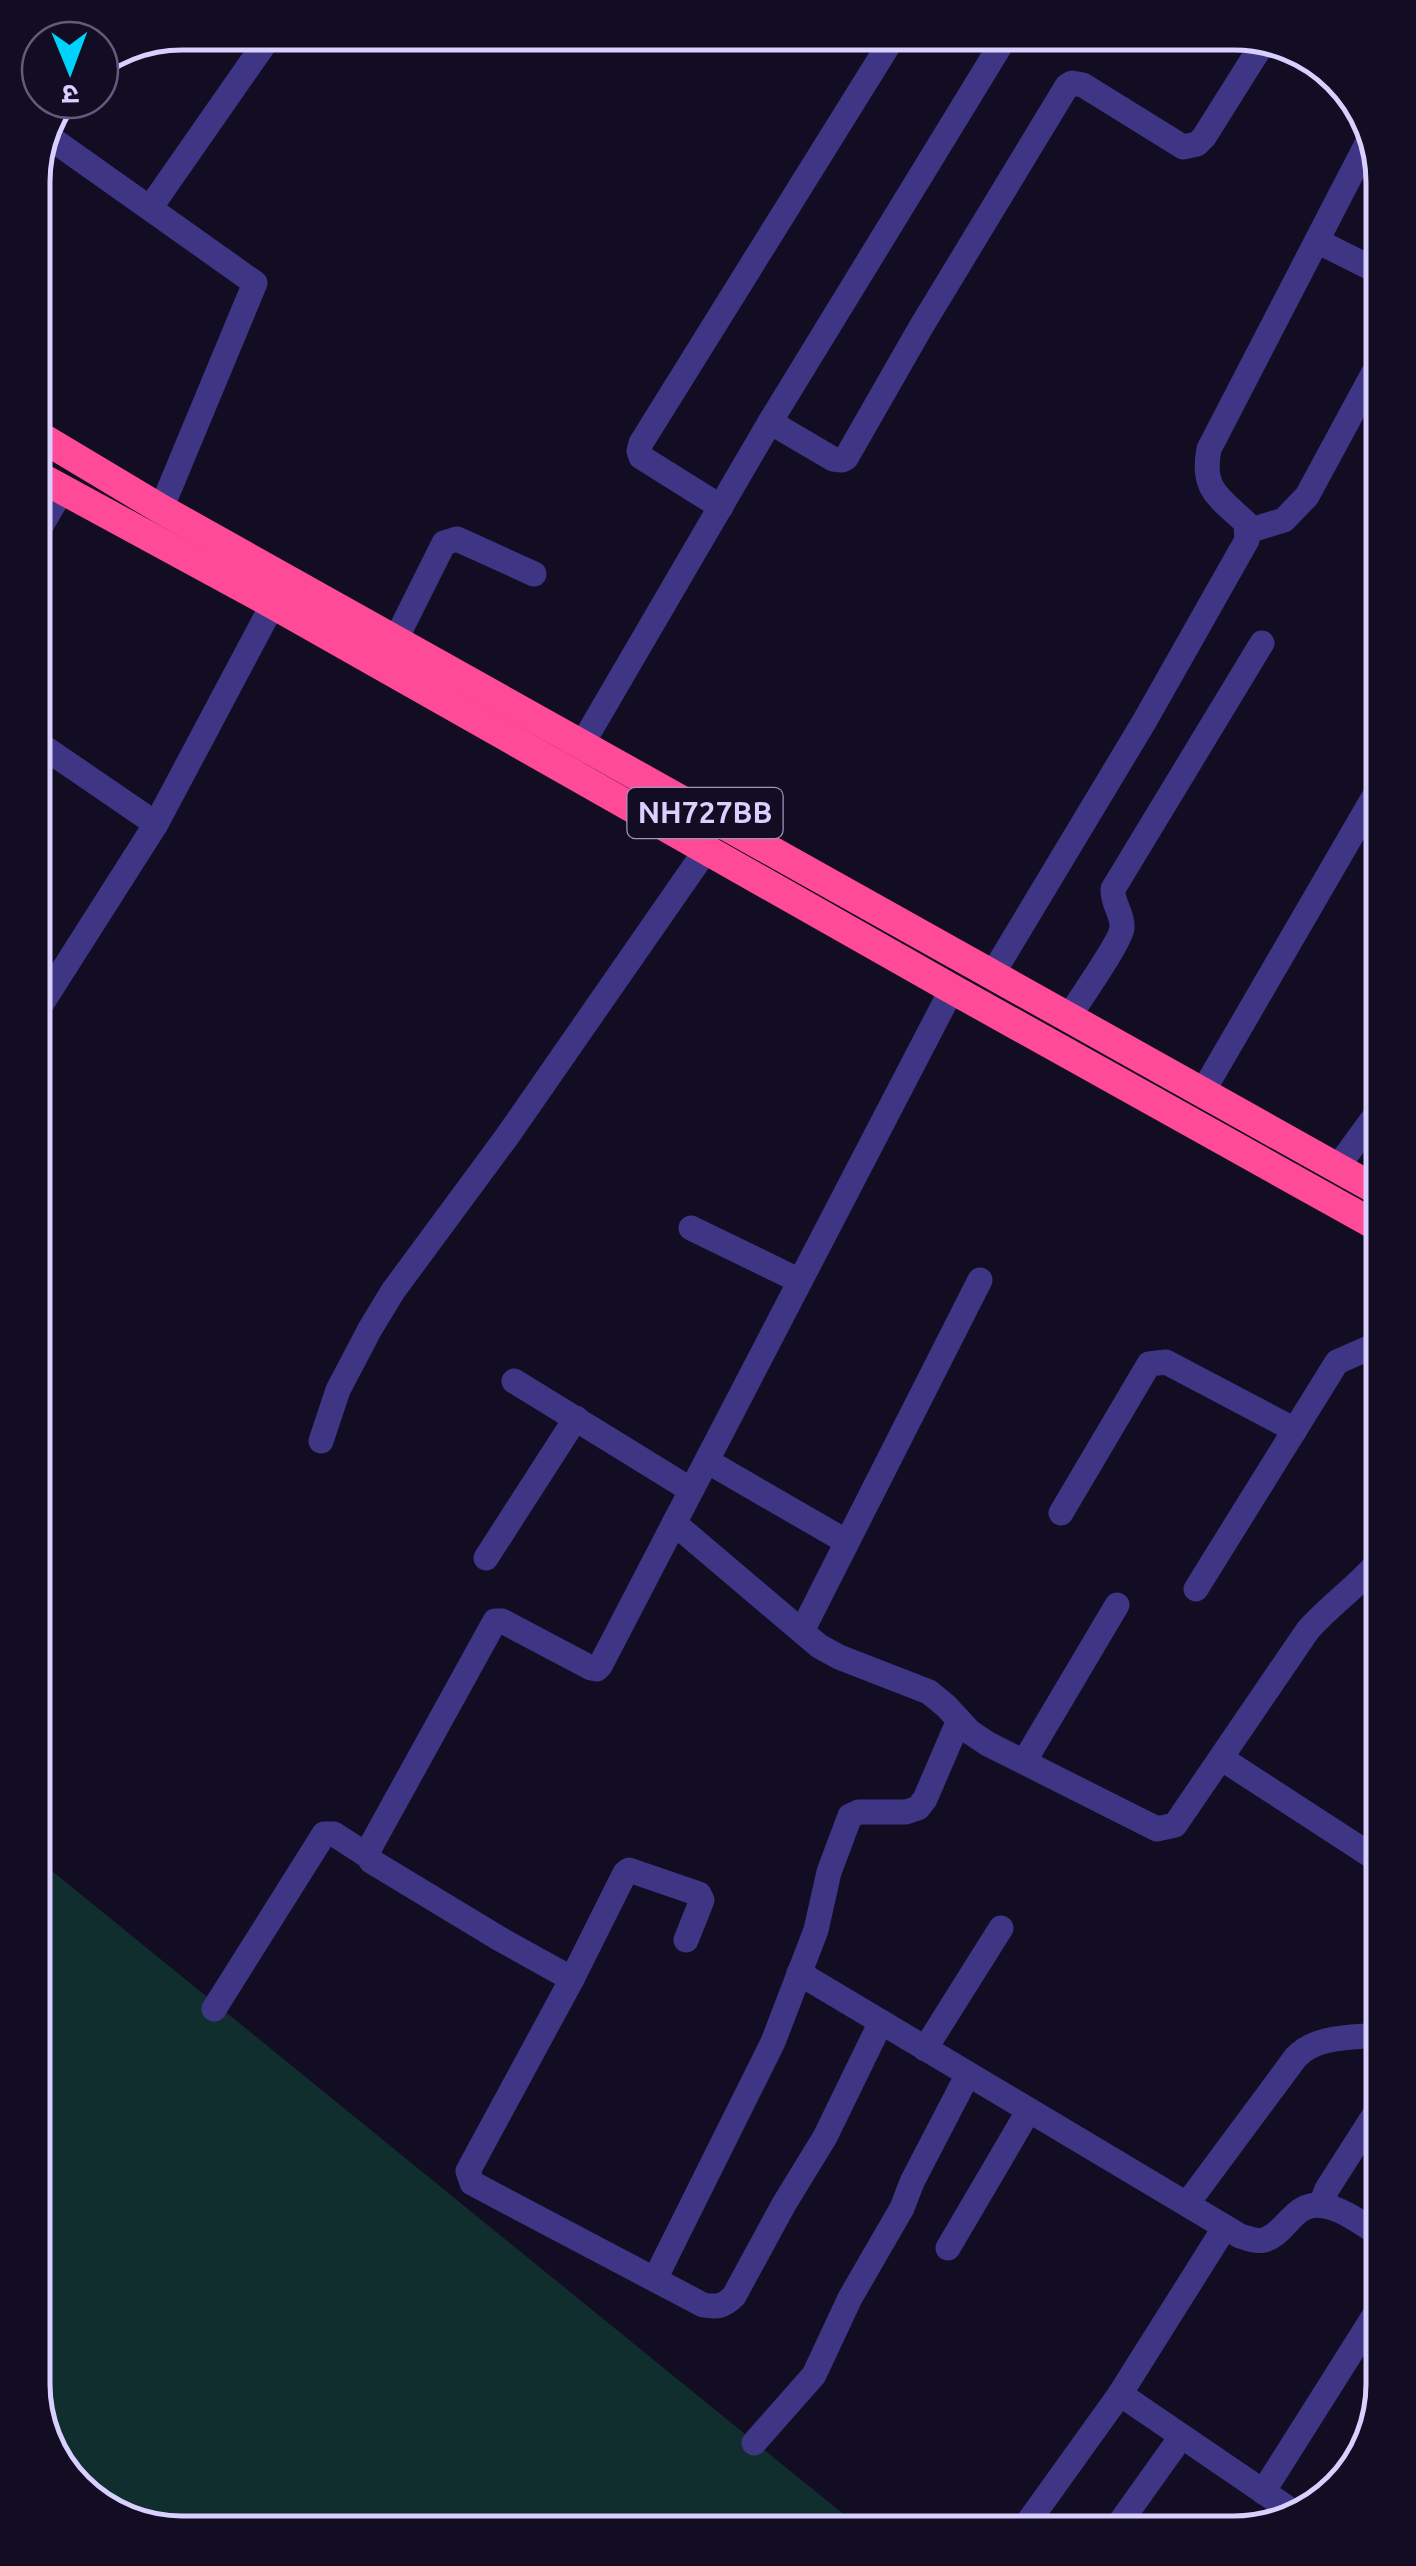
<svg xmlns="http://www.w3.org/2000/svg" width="1416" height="2566" font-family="Ubuntu,'Noto Sans Devanagari',sans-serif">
	<rect width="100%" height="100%" fill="#130d24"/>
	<polygon fill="#102e2e" points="41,1862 858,2526 172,2533 98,2508 44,2442"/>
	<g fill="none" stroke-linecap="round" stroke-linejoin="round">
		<g stroke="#3e3685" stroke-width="25">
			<polyline points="49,137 255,283 161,509"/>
			<polyline points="150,208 272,33"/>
			<polyline points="1317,241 1373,269"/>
			<polyline points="770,422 833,459 842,460 846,458 921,327 1067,86 1072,83 1083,85 1183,147 1197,144 1204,137 1265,40"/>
			<polyline points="721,507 641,457 639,451 641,443 896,33"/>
			<polyline points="1248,531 1284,520 1307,496 1373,374"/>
			<polyline points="35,536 62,490"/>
			<polyline points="396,639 444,543 457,539 534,574"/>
			<polyline points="36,748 48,750 156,824"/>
			<polyline points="574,758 770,422 1008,33"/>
			<path d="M992 975 1144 722 1247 540 1246 523C1219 497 1201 490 1209 449L1372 134"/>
			<polyline points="37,1011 156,824 273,604"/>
			<path d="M1068 1018C1078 1002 1121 941 1122 928 1123 913 1112 904 1113 889L1262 643"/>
			<polyline points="1202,1093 1375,795"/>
			<polyline points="1337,1168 1377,1113"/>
			<polyline points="691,1228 800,1281"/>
			<polyline points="514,1381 691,1490"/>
			<polyline points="321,1441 338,1390 370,1329 393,1291 506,1138 706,850"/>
			<polyline points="707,1461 847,1542"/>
			<polyline points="1061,1513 1149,1364 1166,1362 1295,1430"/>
			<path d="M674 1523 819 1646 839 1657 929 1692 946 1706 970 1732 988 1744 1157 1829 1175 1825 1308 1630C1330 1605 1357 1587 1379 1561"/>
			<polyline points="486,1558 576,1418"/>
			<polyline points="1196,1589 1337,1362 1378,1344"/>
			<polyline points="802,1631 980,1280"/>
			<polyline points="1221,1758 1381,1862"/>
			<polyline points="1024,1762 1117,1605"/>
			<polyline points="686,1940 702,1900 699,1894 629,1870 625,1873 572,1979 500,1939 371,1861 368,1851 495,1621 502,1621 591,1668 597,1669 600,1666 952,989"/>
			<path d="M799 1973 1240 2236C1247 2238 1255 2242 1264 2240 1288 2233 1293 2200 1324 2206 1344 2209 1365 2226 1382 2236"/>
			<path d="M572 1979 468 2171 472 2183 703 2305C717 2307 723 2307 734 2296L784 2204 825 2137 881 2022"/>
			<polyline points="214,2009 324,1834 334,1834 368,1856"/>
			<polyline points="925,2049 1001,1928"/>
			<path d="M1187 2204 1296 2057C1317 2035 1352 2038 1381 2035"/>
			<polyline points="1321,2205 1327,2189 1382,2103"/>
			<polyline points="948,2248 1029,2110"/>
			<polyline points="655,2279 773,2042 816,1930 829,1872 850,1816 859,1812 906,1812 918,1808 925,1799 959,1720"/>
			<polyline points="1120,2394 1299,2516"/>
			<polyline points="754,2443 814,2375 850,2298 902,2208 912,2182 968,2074"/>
			<polyline points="1263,2492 1381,2305"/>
			<polyline points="1119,2524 1181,2437"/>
			<polyline points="1026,2525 1120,2394 1225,2227"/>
		</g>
		<g stroke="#ff4b97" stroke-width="30">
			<polyline points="34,433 161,509 1377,1190"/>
			<polyline points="34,474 273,604 952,989 1377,1226"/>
		</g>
	</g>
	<g text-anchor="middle" stroke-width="8" stroke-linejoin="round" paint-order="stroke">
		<rect fill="#130d24" stroke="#9e96bd" stroke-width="2.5" x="627.5" y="788" width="155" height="50" rx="8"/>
		<g font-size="30" font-weight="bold" fill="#d9d0ff">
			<text x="705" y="823">NH727BB</text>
		</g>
	</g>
	<path d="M0 0H1416V2566H0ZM182 50H1234A132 132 0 0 1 1366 182V2384A132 132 0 0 1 1234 2516H182A132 132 0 0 1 50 2384V182A132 132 0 0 1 182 50Z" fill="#130d24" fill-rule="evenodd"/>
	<path fill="none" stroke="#d9d0ff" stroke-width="5" d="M182 50H1234A132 132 0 0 1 1366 182V2384A132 132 0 0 1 1234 2516H182A132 132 0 0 1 50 2384V182A132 132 0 0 1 182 50Z"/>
	<g transform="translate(70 70) rotate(179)"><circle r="48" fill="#130d24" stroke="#625b7c" stroke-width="2.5"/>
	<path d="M0-8L18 38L0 25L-18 38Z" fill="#00d3fb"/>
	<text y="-15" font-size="28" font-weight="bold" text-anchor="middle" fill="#d9d0ff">उ</text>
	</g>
</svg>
